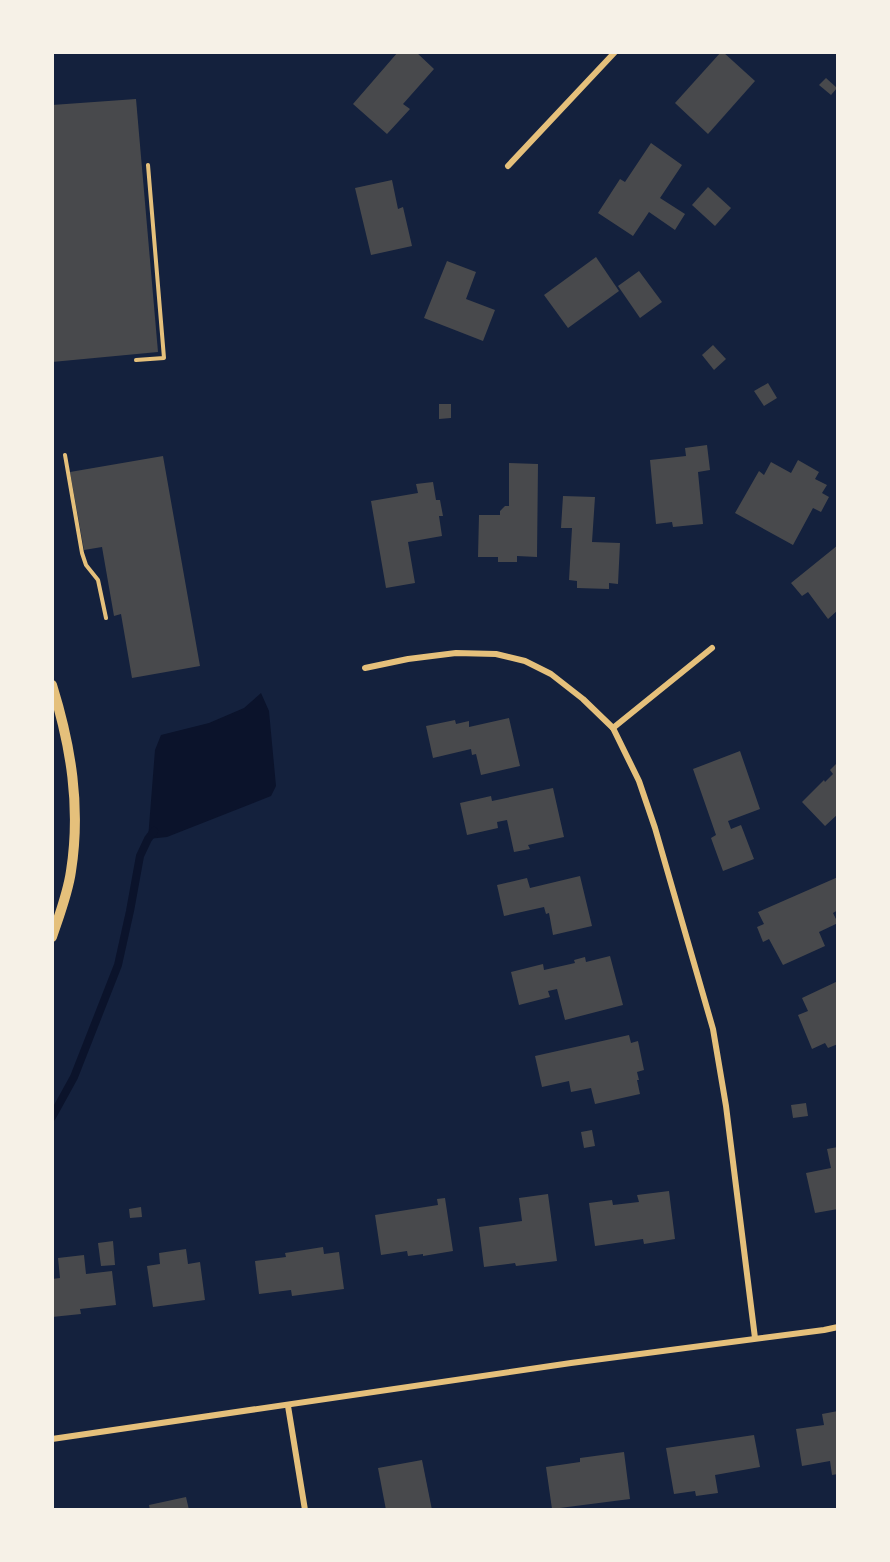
<svg xmlns="http://www.w3.org/2000/svg" width="890" height="1562" font-family="'Roboto Serif',serif">
	<rect width="100%" height="100%" fill="#14213d"/>
	<polygon fill="#0b132b" points="261,693 269,711 276,786 271,796 167,837 148,839 155,750 161,735 209,723 244,708"/>
	<g fill="none" stroke-linecap="round" stroke-linejoin="round">
		<polyline stroke="#0b132b" stroke-width="8" points="52,1117 74,1077 118,965 130,911 140,856 148,839 154,831"/>
	</g>
	<g fill="#48494c">
		<polygon points="398,52 416,52 434,69 403,104 410,109 387,134 353,104"/>
		<polygon points="721,52 723,52 755,81 708,134 675,103"/>
		<polygon points="826,78 837,88 831,95 819,85"/>
		<polygon points="136,99 158,352 52,362 52,105"/>
		<polygon points="651,143 682,165 660,198 685,214 675,230 649,212 633,236 598,213 620,179 625,182"/>
		<polygon points="392,180 398,209 403,207 412,246 371,255 355,188"/>
		<polygon points="708,187 731,208 715,226 692,205"/>
		<polygon points="596,257 619,291 568,328 544,295"/>
		<polygon points="447,261 476,272 466,299 495,310 483,341 424,318"/>
		<polygon points="639,271 662,302 640,318 618,286"/>
		<polygon points="713,345 726,359 714,370 702,355"/>
		<polygon points="768,383 777,398 764,406 754,391"/>
		<polygon points="439,404 451,404 451,418 439,419"/>
		<polygon points="707,445 710,470 698,472 703,524 673,527 672,522 656,524 650,460 686,456 685,448"/>
		<polygon points="163,456 200,666 132,678 121,614 114,616 102,547 84,550 70,472"/>
		<polygon points="798,460 819,472 815,479 827,485 822,493 829,497 821,512 813,508 793,545 735,513 759,471 764,475 771,462 791,473"/>
		<polygon points="509,463 538,464 537,557 517,556 517,562 498,562 498,557 478,557 479,515 500,515 500,511 505,506 509,506"/>
		<polygon points="433,482 436,500 440,500 443,516 439,516 442,536 408,542 415,583 386,588 371,501 418,493 416,484"/>
		<polygon points="563,496 595,497 592,542 620,543 618,584 609,583 609,589 577,588 577,581 569,580 572,528 561,528"/>
		<polygon points="838,545 838,610 828,619 808,592 802,596 791,583"/>
		<polygon points="509,718 520,766 481,775 476,754 472,755 471,749 433,758 426,726 455,720 456,724 469,721 469,727"/>
		<polygon points="740,751 760,809 728,821 731,829 741,825 754,859 723,871 711,838 716,835 693,769"/>
		<polygon points="838,762 838,814 825,826 802,802 824,780 825,782 833,774 830,770"/>
		<polygon points="553,788 564,837 528,845 530,849 514,852 507,820 497,822 498,828 467,835 460,803 491,796 492,801"/>
		<polygon points="580,876 592,926 553,935 549,913 546,914 544,907 504,916 497,885 527,878 530,888"/>
		<polygon points="838,877 838,910 833,913 838,923 819,932 825,946 783,965 769,939 763,942 757,927 764,924 758,912"/>
		<polygon points="610,956 623,1005 565,1020 557,989 548,991 550,997 519,1005 511,972 543,964 544,970 575,963 574,960 585,957 586,962"/>
		<polygon points="838,981 838,1044 828,1048 825,1043 812,1049 798,1015 808,1011 802,998"/>
		<polygon points="629,1035 631,1043 638,1041 644,1070 637,1072 639,1080 637,1080 640,1094 595,1104 591,1088 571,1092 569,1081 542,1087 535,1056"/>
		<polygon points="806,1103 808,1116 793,1118 791,1105"/>
		<polygon points="592,1130 595,1146 584,1148 581,1132"/>
		<polygon points="838,1147 838,1209 815,1213 806,1173 831,1168 827,1149"/>
		<polygon points="669,1191 675,1239 644,1244 643,1239 595,1246 589,1203 612,1200 613,1205 639,1202 637,1195"/>
		<polygon points="548,1194 557,1261 516,1266 515,1263 484,1267 479,1227 522,1221 519,1198"/>
		<polygon points="445,1198 453,1251 423,1256 423,1254 408,1256 407,1251 381,1255 375,1215 438,1205 437,1199"/>
		<polygon points="141,1207 142,1217 130,1218 129,1209"/>
		<polygon points="113,1241 115,1265 101,1266 98,1243"/>
		<polygon points="323,1247 324,1254 339,1252 344,1289 292,1296 291,1290 259,1294 255,1261 286,1257 285,1253"/>
		<polygon points="186,1249 188,1264 200,1262 205,1300 153,1307 147,1266 160,1264 159,1253"/>
		<polygon points="84,1255 86,1274 112,1271 116,1305 80,1309 81,1314 52,1317 52,1279 60,1278 58,1258"/>
		<polygon points="838,1411 838,1474 832,1475 830,1461 802,1466 796,1429 824,1425 822,1414"/>
		<polygon points="754,1435 760,1467 715,1475 718,1493 696,1496 695,1491 674,1494 666,1448"/>
		<polygon points="624,1452 630,1499 552,1509 546,1467 580,1462 580,1458"/>
		<polygon points="422,1460 432,1510 386,1510 378,1468"/>
		<polygon points="186,1497 189,1510 150,1510 149,1505"/>
	</g>
	<g fill="none" stroke-linecap="round" stroke-linejoin="round">
		<g stroke="#e5c07b" stroke-width="4">
			<polyline points="136,360 164,358 148,165"/>
			<polyline points="65,455 82,553 86,565 98,580 106,618"/>
		</g>
		<g stroke="#e5c07b" stroke-width="6">
			<polyline points="508,166 615,52"/>
			<polyline points="365,668 408,659 456,653 496,654 525,661 551,674 583,699 613,728 639,781 655,828 713,1029 726,1106 755,1338"/>
			<polyline points="613,728 712,648"/>
			<polyline points="288,1406 305,1510"/>
			<polyline points="52,1439 571,1363 824,1330 838,1327"/>
		</g>
		<path stroke="#e5c07b" stroke-width="10" d="M52 685C71 746 81 807 71 871 68 893 59 916 52 937"/>
	</g>
	<rect width="890" height="1562" fill="none" stroke="#f6f1e7" stroke-width="108"/>
</svg>
